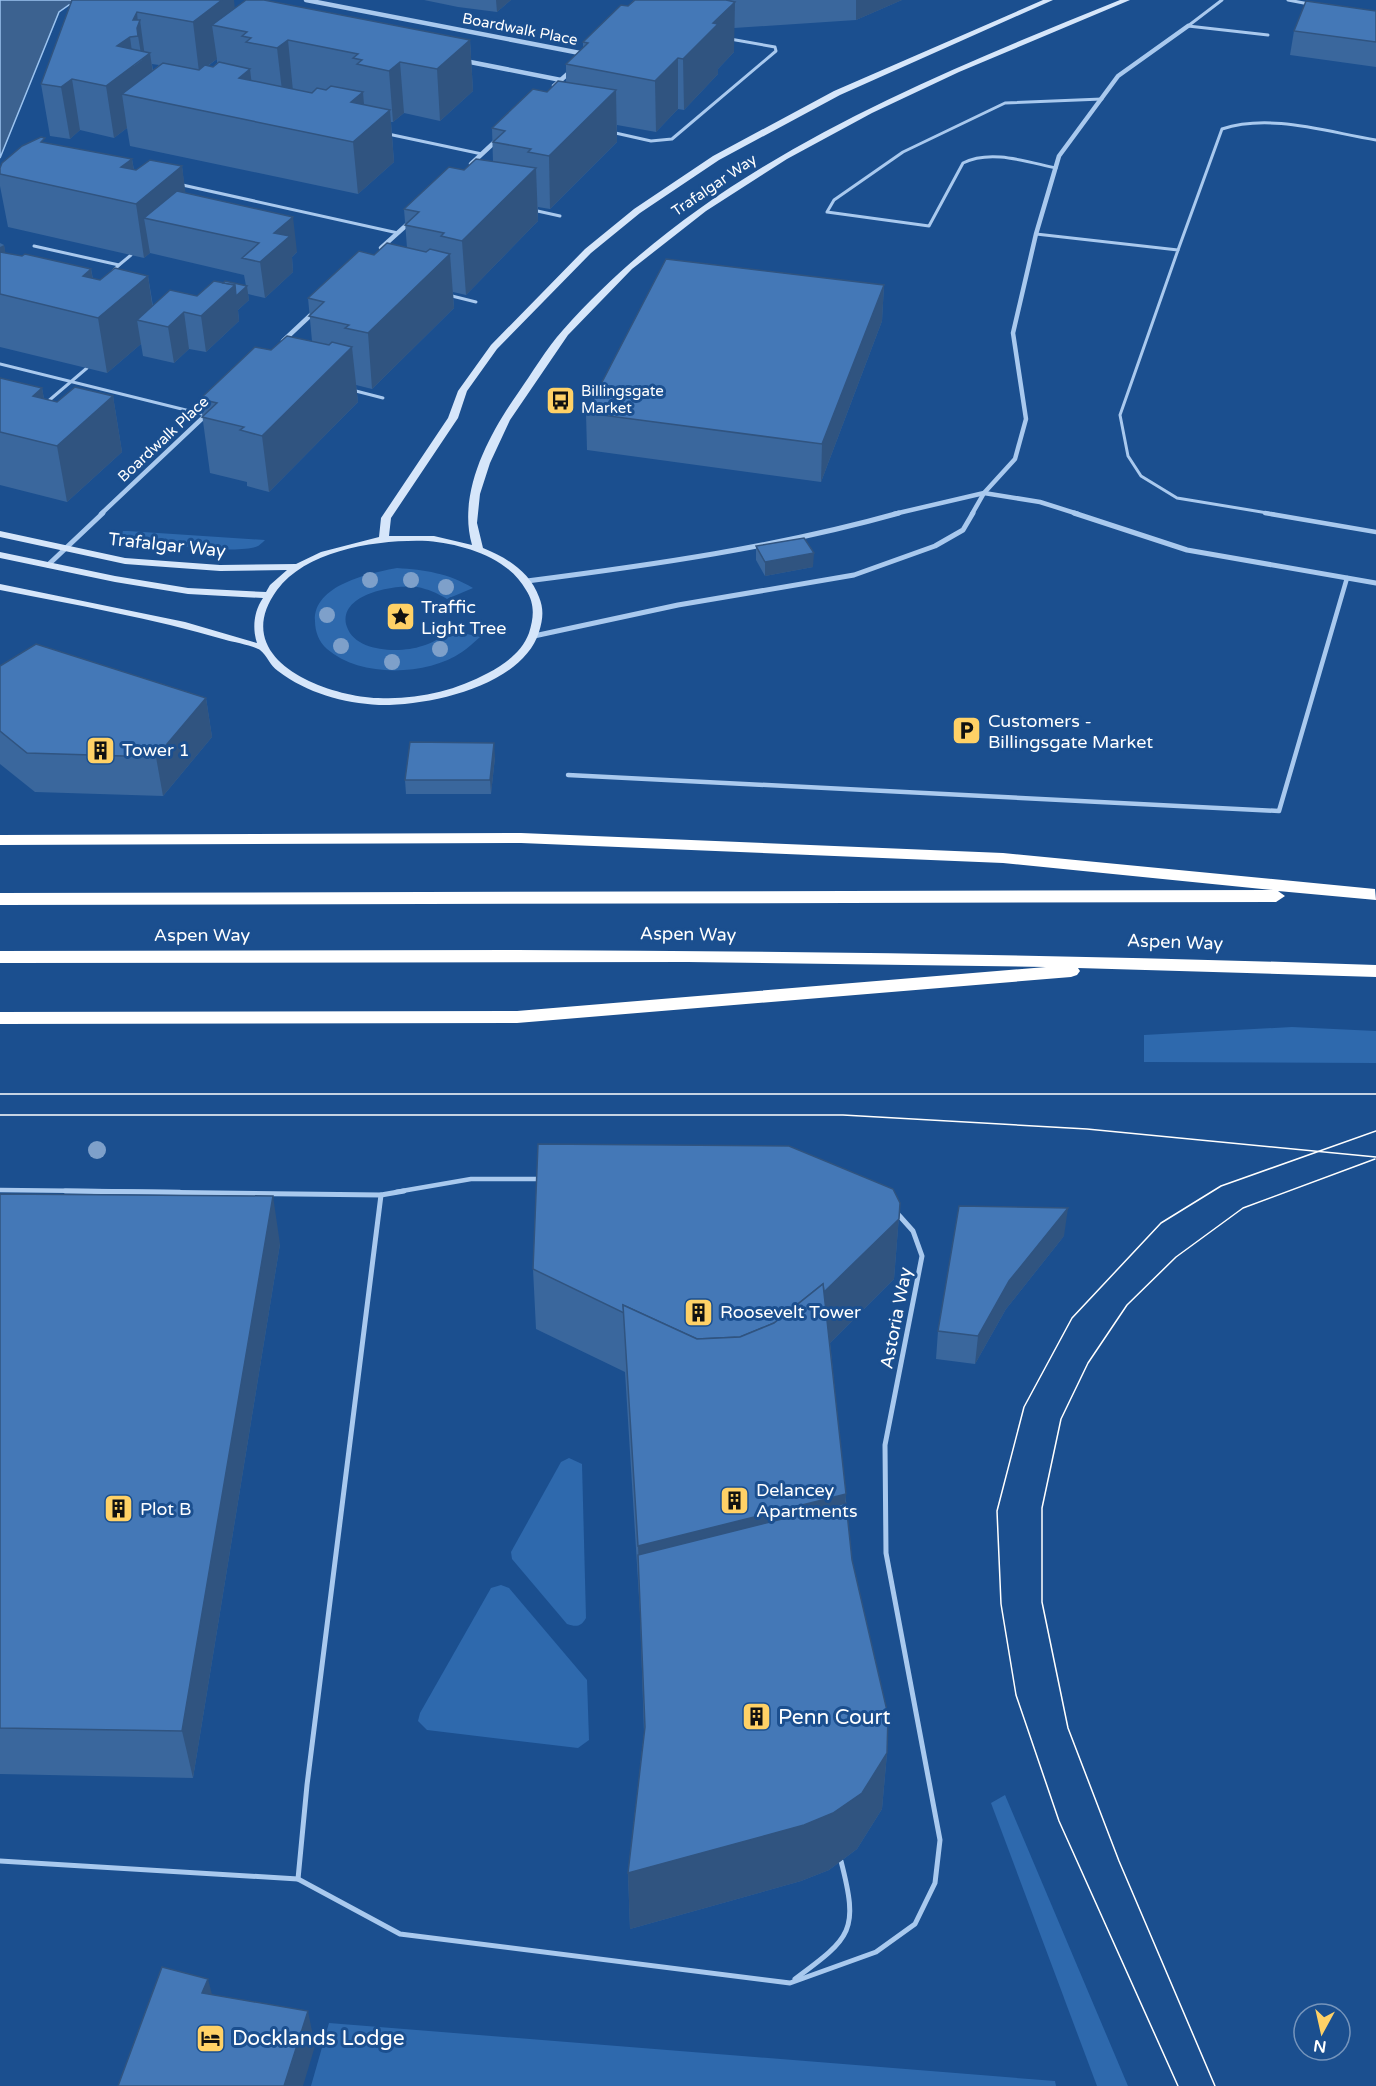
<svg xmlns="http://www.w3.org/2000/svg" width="1376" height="2086" font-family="'Varela Round',sans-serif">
	<rect width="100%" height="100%" fill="#1b4f8f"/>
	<g fill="#2e69ad">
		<path d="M123 531H128L265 540C265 540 259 546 258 546 236 556 147 542 121 536Z"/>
		<path d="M397 568C425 570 448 573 473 588L447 599C437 593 428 589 417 587 396 584 336 594 347 627 356 653 402 653 422 646 433 643 442 637 450 630L480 637C474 642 468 648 462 652 427 676 360 678 327 649 319 642 315 632 315 621 313 585 370 573 397 568Z"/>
		<polygon points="1292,1027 1376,1031 1376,1063 1144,1062 1144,1035"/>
		<path d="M569 1458 582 1464 586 1618C581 1627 576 1627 567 1624L512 1559 511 1552 561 1462Z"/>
		<polygon points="501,1585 509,1588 587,1680 589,1740 578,1748 427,1730 418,1721 420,1713 491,1588"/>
		<polygon points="1005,1795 1128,2086 1097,2086 991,1803"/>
		<polygon points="329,2023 1055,2081 1056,2086 311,2086"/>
	</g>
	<polygon fill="#3c6290" stroke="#9cc4f0" stroke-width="1.5" points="0,0 84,0 69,5 59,12 0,158"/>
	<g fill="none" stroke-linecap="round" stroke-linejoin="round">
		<g stroke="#a9c9ee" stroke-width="3">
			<polyline points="1288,0 1309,4"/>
			<polyline points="1188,26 1268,35"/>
			<polyline points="1188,26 1222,0"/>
			<polyline points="611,132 651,141 672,139 776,51 775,47 730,39"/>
			<polyline points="388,134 482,154"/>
			<path d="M1056 168C1027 162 991 149 963 163L929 226 827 212 834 200 903 152 1005 103 1102 99"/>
			<polyline points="178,184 398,233"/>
			<polyline points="533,210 560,216"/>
			<polyline points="1036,234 1178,250 1120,415 1128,456 1141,476 1177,498 1274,514"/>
			<polyline points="34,246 119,265 113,271"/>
			<path d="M1178 250 1222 129C1270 113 1327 132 1376 140"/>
			<polyline points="119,265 131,255"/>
			<polyline points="448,295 476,302"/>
			<polyline points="0,364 206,415"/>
			<polyline points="352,390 383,398"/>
			<polyline points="46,403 87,368"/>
		</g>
		<g stroke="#a9c9ee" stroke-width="4.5">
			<polyline points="1265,513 1376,532"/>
			<polyline points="568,775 1279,811 1347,578"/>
			<polyline points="0,1190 180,1192"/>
			<polyline points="396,1192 471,1179 542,1179"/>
		</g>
		<g stroke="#a9c9ee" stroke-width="5">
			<polyline points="65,1191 381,1195 404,1191"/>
			<polyline points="0,1861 298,1879 400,1934 790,1983 876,1952 915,1924 935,1883 940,1840 886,1553 885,1445 922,1256 913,1231 896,1212"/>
			<polyline points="298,1879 307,1785 381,1195"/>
			<path d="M795 1979C852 1937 859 1931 841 1861"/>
		</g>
		<g stroke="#a9c9ee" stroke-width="4.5">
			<polyline points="306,0 585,54"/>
			<polyline points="465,61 561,80"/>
			<polyline points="554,86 571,71"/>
			<polyline points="471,164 499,138"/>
			<polyline points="381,248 411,221"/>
			<polyline points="283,341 315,311"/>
			<polyline points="101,514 209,412"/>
			<polyline points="894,514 984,493 1040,502 1078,514"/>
			<polyline points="972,514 984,493 1015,459 1026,419 1013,333 1036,234 1059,156 1118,76 1188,26"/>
		</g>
		<g stroke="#a9c9ee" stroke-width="5">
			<polyline points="1074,513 1187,550 1376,583"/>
			<polyline points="48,565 103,513"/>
			<path d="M527 581C652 565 778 547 899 513"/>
			<polyline points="534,636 678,605 854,575 935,546 963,530 973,513"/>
		</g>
		<path fill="#d6e6fa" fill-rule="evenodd" d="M1043 0H1053L840 95 719 160 640 213 591 253 497 349 467 391 458 418 391 518 389 536H434L472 545C457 493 489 434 518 393 532 373 546 349 563 330 709 165 920 81 1120 0H1130L959 72 872 113 787 159 706 211 632 269 568 335 510 420 490 463 480 494 477 523 483 548C506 557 530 572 539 597 544 609 543 619 539 632 522 686 429 706 379 705 343 703 307 693 278 671 270 666 267 655 260 650 255 646 233 642 226 640 152 618 75 605 0 590V584L185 622 257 643C252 628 254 611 263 598L188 594 115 582 0 558V552L115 576 188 588 266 592 270 585 287 570 220 571 125 564 0 537V531L125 558 220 565 296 564 321 552 379 537 381 518 448 418 458 391 491 345 585 249 634 209 713 156 834 91ZM428 541C462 544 508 557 526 590 535 604 534 617 529 633 522 652 505 664 488 673 455 691 416 700 378 698 325 696 227 659 277 590 307 549 381 539 428 541Z"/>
		<g fill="#fff" fill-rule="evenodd">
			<polygon points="521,833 1003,853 1375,889 1376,900 1278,891 1285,896 1276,902 0,905 0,893 1273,890 1003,863 521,843 0,845 0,835"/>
			<path d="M516 950C803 951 1089 955 1376 965V977L1078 968 1080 971 1077 975 1071 977 517 1023 0 1024V1012L517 1011 1046 967 688 962 0 963V951Z"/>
		</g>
		<g stroke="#fff" stroke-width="1.5">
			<polyline points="0,1094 1376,1094"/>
			<polyline points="0,1115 843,1115 1087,1129 1376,1157"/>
			<polyline points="1178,2086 1059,1821 1016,1695 1001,1604 997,1511 1024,1407 1072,1318 1161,1223 1221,1186 1376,1131"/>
			<polyline points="1215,2086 1119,1861 1068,1728 1042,1602 1042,1508 1061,1419 1088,1363 1127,1305 1176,1257 1243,1208 1375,1159"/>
		</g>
	</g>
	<g fill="#7ea0ca">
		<circle cx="370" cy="580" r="8"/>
		<circle cx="411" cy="580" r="8"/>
		<circle cx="446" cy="587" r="8"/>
		<circle cx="327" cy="615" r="8"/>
		<circle cx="341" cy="646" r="8"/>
		<circle cx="440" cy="649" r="8"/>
		<circle cx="392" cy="662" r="8"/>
		<circle cx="97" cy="1150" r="9"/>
	</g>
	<g fill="#3a679d" fill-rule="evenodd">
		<path d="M72 0 235 8 470 40 473 91 440 121 404 113 393 122H391L394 162 358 194 130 146 127 128 114 138 80 130 70 139 50 136 41 84ZM217 59V63L213 67 208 66ZM152 64 159 65 153 70Z"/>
		<polygon points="424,0 511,0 497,12 458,7"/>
		<polygon points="634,0 902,0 856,20 734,28 734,52 718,69 718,74 684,110 678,109 656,132 617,125 617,142 550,209 538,207 538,221 466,295 453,292 454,308 372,389 356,385 358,402 269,492 247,486 247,482 210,473 200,399 271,350 312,341 308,298 374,255 407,248 404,209 464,170 493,162 492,128 547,92 566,83 566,64 583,48 583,42 628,6"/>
		<polygon points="1376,11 1376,67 1290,55 1294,31"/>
		<polygon points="132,159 134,170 136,170 182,166 185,193 297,252 292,257 293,272 265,298 248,294 249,300 238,310 239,321 206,352 189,349 174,363 143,356 141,344 107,373 0,347 0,243 4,245 5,253 91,269 93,279 100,280 148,276 153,306 246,286 244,275 150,253 144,258 8,227 0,186 0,168"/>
		<polygon points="884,285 882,321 821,482 587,450 586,413"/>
		<polygon points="0,378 42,388 44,399 57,402 113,396 122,452 67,502 0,485"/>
		<polygon points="756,546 813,567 765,576 756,560"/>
		<polygon points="0,666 206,698 212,737 163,796 35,792 0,764"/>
		<polygon points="495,757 491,794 406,794 405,780"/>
		<polygon points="0,1194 280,1244 193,1778 0,1774"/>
		<polygon points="900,1203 894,1279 830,1343 852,1560 887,1753 882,1809 857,1849 829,1870 801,1881 630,1929 628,1873 644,1733 640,1613 625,1372 536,1329 533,1269"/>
		<polygon points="1064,1236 1006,1309 975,1364 936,1359 938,1331"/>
	</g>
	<g fill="#305480">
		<polygon points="222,0 234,0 237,30 212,25 217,59 199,72 193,22"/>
		<polygon points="496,0 511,0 497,12"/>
		<polygon points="856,0 902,0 856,20"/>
		<polygon points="735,2 734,52 718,69 718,74 684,110 683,59 713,23"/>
		<polygon points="137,12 138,24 140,20 145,57 150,53 157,101 122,94 127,128 114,138 106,86 117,46 130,37 134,66 142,60 138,36 133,20"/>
		<polygon points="288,40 293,91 283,99 277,48"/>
		<polygon points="470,40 473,91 440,121 437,69"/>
		<polygon points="678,58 678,109 656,132 655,81"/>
		<polygon points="400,62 404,113 393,122 389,71"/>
		<polygon points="250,69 256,120 239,78"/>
		<polygon points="72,79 80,130 70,139 61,87"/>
		<polygon points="616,90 617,142 550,209 549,156"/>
		<polygon points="363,92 366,130 390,110 394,162 358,194 353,142 351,102"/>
		<polygon points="132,159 139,202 182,166 189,219 144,218 150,253 144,258 136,204 121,167"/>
		<polygon points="536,168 538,221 466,295 462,241"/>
		<polygon points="293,217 297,252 292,257 293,272 265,298 260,262 274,233"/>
		<polygon points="4,245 14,298 0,273 0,247"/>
		<polygon points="450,254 454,308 372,389 368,333"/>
		<polygon points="91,269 99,317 148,276 155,324 137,320 141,344 107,373 98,318 83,276"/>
		<polygon points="235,285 247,286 249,300 238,310 239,321 206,352 201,316"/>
		<polygon points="884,285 882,321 821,482 822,444"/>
		<polygon points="184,312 189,349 174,363 168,327"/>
		<polygon points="352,347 358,402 269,492 262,436"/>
		<polygon points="42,388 52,444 33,396"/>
		<polygon points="113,396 122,452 67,502 57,446"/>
		<polygon points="814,553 813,567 765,576 765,562"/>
		<polygon points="206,698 212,737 163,796 156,757"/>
		<polygon points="494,743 495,757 491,794 490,780"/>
		<polygon points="273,1196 280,1244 193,1778 182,1731"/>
		<polygon points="900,1203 894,1279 820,1353 823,1293"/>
		<polygon points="1068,1208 1064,1236 1006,1309 975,1364 978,1336 1009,1281"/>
		<polygon points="846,1494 842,1561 641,1613 638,1546"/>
		<polygon points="887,1753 882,1809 857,1849 829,1870 801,1881 630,1929 628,1873"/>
		<polygon points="208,1979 217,2014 202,1993"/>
		<polygon points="308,2011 315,2046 303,2086 284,2086"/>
	</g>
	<g fill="#4478b7" stroke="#305480" stroke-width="1.5">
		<polygon points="72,0 222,0 193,22 137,12 133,20 140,20 137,28 138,36 130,37 117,46 150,53 106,86 72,79 61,87 41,84"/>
		<polygon points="246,0 264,0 470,40 437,69 400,62 389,71 357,64 362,60 353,58 358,54 288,40 277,48 246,42 251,38 242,36 247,32 212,25"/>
		<polygon points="635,0 726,0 735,2 713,23 718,24 683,59 678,58 655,81 566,64 588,43 583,42 621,5 628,6"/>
		<polygon points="1306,1 1376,11 1376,42 1294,31"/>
		<polygon points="219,62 250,69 239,78 312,93 317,88 326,90 331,86 363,92 351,102 390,110 353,142 122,94 163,63 199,70 205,65 213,67"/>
		<polygon points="558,81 616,90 549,156 528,152 531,149 493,142 505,131 492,128 533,89 547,92"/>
		<polygon points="41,137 45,138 41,142 132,159 121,167 136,170 150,160 182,166 136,204 0,174 0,168 2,163 22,146"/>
		<polygon points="476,159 536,168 462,241 441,236 444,233 405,225 419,212 404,209 449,167 464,170"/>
		<polygon points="177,191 293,217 274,233 290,236 260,262 242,258 259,243 144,218"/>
		<polygon points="387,243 426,252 430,249 450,254 368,333 345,328 349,325 309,316 324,302 308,298 359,251 374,255"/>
		<polygon points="0,252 22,256 25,254 91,269 83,276 100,280 115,268 148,276 98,318 0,294"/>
		<polygon points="666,259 884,285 822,444 586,413"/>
		<polygon points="214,281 235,285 201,316 184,312 168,327 137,320 170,290 197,296"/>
		<polygon points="225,281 247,286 236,296 235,285 223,283"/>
		<polygon points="287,336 329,345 332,342 352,347 262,436 240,430 244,427 202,417 217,403 200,399 255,347 271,350"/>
		<polygon points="0,378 42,388 33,396 57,402 75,387 113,396 57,446 0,432"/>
		<polygon points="804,538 814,553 765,562 756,546"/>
		<polygon points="36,644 206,698 156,757 27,753 0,731 0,666"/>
		<polygon points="410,742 494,743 490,780 405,780"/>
		<polygon points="538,1144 789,1146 893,1189 900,1203 899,1219 824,1292 823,1284 774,1323 740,1337 697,1339 623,1305 624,1313 533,1269"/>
		<polygon points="0,1194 273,1196 182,1731 0,1728"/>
		<polygon points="959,1206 1068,1208 1009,1281 978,1336 938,1331"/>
		<polygon points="823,1284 846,1494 638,1546 623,1305 697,1339 740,1337 774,1323"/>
		<polygon points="846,1503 852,1560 888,1715 887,1753 862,1793 833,1813 804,1825 628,1873 645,1727 638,1555"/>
		<polygon points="162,1967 208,1979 202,1993 308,2011 284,2086 118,2086"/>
	</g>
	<defs>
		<symbol id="bus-square" viewBox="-11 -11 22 22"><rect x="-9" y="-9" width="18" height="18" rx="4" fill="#ffd166" stroke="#1b4f8f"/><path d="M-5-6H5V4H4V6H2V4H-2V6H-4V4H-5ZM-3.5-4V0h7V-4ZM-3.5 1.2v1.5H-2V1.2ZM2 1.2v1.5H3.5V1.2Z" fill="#111"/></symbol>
		<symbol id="sight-square" viewBox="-11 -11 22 22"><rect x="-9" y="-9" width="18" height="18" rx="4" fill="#ffd166" stroke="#1b4f8f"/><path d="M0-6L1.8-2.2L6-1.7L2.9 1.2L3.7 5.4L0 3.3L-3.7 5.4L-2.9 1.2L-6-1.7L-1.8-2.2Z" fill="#111"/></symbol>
		<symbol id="parking-square" viewBox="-11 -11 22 22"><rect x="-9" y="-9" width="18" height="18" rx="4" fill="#ffd166" stroke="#1b4f8f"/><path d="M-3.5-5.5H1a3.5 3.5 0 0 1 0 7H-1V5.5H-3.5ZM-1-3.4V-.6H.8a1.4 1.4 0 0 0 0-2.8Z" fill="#111"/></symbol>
		<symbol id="building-square" viewBox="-11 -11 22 22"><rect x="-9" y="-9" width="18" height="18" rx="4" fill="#ffd166" stroke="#1b4f8f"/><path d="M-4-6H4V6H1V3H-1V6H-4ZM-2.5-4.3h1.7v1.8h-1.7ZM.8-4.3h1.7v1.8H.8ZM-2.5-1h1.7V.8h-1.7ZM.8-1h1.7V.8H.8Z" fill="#111"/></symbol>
		<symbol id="hotel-square" viewBox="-11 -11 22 22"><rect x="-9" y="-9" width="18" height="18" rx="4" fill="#ffd166" stroke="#1b4f8f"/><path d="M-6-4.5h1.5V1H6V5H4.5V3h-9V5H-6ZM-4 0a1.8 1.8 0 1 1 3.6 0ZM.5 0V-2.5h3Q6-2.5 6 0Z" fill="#111"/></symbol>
	</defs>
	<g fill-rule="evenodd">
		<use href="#bus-square" x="544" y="384" width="33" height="33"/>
		<use href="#sight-square" x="384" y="600" width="33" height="33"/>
		<use href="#parking-square" x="950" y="714" width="33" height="33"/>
		<use href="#building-square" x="84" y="734" width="33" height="33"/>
		<use href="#building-square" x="682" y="1296" width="33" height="33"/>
		<use href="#building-square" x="718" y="1484" width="33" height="33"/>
		<use href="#building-square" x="102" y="1492" width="33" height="33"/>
		<use href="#building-square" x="740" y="1700" width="33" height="33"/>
		<use href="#hotel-square" x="194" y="2022" width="33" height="33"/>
	</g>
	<g text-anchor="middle" stroke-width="6" stroke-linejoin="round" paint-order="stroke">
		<g font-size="15" fill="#fff" stroke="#1b4f8f">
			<text transform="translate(520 29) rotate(11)" y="5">Boardwalk Place</text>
			<text transform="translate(714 185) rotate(-34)" y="5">Trafalgar Way</text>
			<text transform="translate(163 439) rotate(-43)" y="5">Boardwalk Place</text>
		</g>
		<g font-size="15" fill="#fff" stroke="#1b4f8f" text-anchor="start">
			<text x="581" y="396">Billingsgate<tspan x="581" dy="17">Market</tspan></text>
		</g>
		<g font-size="18" fill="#fff" stroke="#1b4f8f">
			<text transform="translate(167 545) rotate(6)" y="6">Trafalgar Way</text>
			<text transform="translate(688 934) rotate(1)" y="6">Aspen Way</text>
			<text x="202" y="941">Aspen Way</text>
			<text transform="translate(1175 942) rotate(2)" y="6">Aspen Way</text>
			<text transform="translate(896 1318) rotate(-79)" y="6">Astoria Way</text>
		</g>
		<g font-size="18" fill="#fff" stroke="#1b4f8f" text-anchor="start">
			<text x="421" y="613">Traffic<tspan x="421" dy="21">Light Tree</tspan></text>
			<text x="988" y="727">Customers -<tspan x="988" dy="21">Billingsgate Market</tspan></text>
			<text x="122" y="756">Tower 1</text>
			<text x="720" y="1318">Roosevelt Tower</text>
			<text x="756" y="1496">Delancey<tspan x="756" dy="21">Apartments</tspan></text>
			<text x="140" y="1515">Plot B</text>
		</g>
		<g font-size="21" fill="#fff" stroke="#1b4f8f" text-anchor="start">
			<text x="778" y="1724">Penn Court</text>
			<text x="232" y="2045">Docklands Lodge</text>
		</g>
	</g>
	<g transform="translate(1322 2032) rotate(188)"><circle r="28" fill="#1b4f8f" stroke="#7695bc" stroke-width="1.5"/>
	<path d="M0-4.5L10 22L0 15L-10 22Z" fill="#ffd166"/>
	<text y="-9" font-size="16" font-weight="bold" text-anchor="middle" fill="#ffffff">N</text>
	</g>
</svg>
